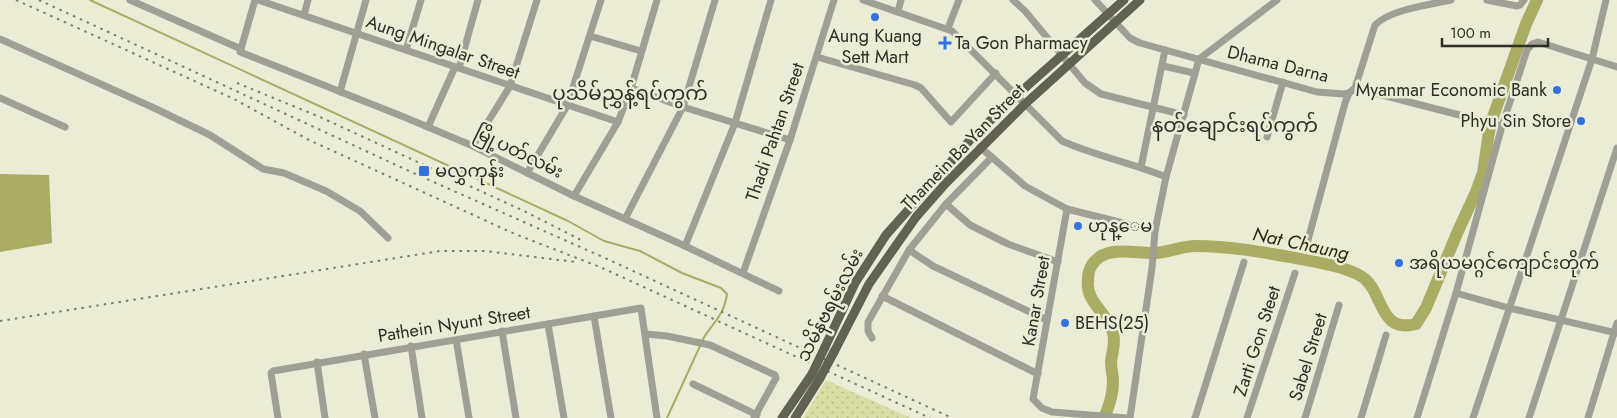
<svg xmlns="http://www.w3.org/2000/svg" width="1617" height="418" font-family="Jost,'Noto Sans Myanmar',sans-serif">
	<defs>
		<pattern id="green-dots" width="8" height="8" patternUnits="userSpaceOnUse" patternTransform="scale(1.25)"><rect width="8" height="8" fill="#dadda4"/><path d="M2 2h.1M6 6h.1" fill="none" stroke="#bbbe8d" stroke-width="1.8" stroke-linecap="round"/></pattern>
	</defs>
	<rect width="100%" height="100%" fill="#eaecd6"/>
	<polygon fill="url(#green-dots)" points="826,380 911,418 803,418"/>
	<polygon fill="#aaac63" points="0,174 49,175 52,243 0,252"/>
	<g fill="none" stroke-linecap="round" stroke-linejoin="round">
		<g stroke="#aaac63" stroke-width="2">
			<path d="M90 0 568 221 604 241 640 251 682 273 721 288 727 294C724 317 711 324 702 341"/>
			<polyline points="667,418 700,346"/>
		</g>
		<path stroke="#aaac63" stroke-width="12" d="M1104 418C1109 407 1113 393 1113 381 1113 375 1111 369 1111 362 1112 352 1116 343 1113 333 1108 312 1085 303 1088 280 1088 275 1089 269 1092 265 1105 244 1135 254 1155 253 1169 252 1182 246 1196 246 1231 246 1267 253 1301 259 1320 263 1342 266 1359 275 1385 288 1376 334 1416 324L1426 308 1458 231 1476 192 1483 173 1489 132 1493 117 1526 24 1537 0"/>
		<g stroke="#9f9f96" stroke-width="7">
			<polyline points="130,0 241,49"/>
			<polyline points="255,0 240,52 404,117 473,146 574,196 685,246 779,291"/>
			<polyline points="258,0 618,122"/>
			<path d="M863 0 952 31 1062 141C1096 156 1132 163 1166 177"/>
			<polyline points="1013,0 1025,11 1085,83 1101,94 1184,115"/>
			<polyline points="1095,0 1130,38 1140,43 1317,92 1344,94 1349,93"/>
			<polyline points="1487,0 1517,6 1520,5 1524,0"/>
			<polyline points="898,11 901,0"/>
			<polyline points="304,15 308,0"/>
			<polyline points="948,28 959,0"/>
			<polyline points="590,36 641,51"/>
			<polyline points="0,39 152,107 210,135 263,169 284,173 326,191 360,211 388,238"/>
			<polyline points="406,50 421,0"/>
			<polyline points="817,57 915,85 921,88 951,122 996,73"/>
			<polyline points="1199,59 1277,0"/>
			<polyline points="1163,66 1194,73"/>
			<polyline points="459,68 478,0"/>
			<polyline points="631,88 683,107 790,140"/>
			<polyline points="1355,88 1502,126"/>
			<polyline points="340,92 366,0"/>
			<polyline points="0,98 65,127"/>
			<polyline points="428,127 455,67"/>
			<polyline points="1267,137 1283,82"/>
			<polyline points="473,146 510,86 537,0"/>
			<polyline points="980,147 1025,186 1067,209 1155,231"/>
			<polyline points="1141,167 1165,50"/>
			<polyline points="527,173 567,106 601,0"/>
			<polyline points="574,196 618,122 631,88 657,0"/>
			<polyline points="946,204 970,225 1008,244 1058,262"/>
			<polyline points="1067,209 1033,399 1042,408 1052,412 1127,418"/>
			<polyline points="625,219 683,107 715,0"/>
			<path d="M1308 240 1345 103 1349 93 1355 88 1375 25C1391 9 1429 5 1451 0"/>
			<polyline points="685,246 735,123 771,0"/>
			<polyline points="909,250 933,266 1047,320"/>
			<polyline points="743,273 790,140 834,0"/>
			<polyline points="1456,293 1509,308 1617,333"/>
			<polyline points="882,296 1038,374"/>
			<polyline points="594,316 611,418"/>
			<polyline points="548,324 564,418"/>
			<polyline points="502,331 516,418"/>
			<polyline points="646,334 667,336 710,345 775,375 776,378 754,418"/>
			<polyline points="872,338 868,331 868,322 909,250 946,204 992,157"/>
			<polyline points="456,339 469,418"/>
			<polyline points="411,346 422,418"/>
			<polyline points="364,354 375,418"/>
			<polyline points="317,362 325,418"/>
			<polyline points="693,384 757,415"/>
			<polyline points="278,418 271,373 273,371 641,308 657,418"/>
			<polyline points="1130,418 1152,268 1155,231 1166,177 1199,59"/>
			<polyline points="1195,418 1244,262"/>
			<polyline points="1247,418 1295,273"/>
			<polyline points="1305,418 1339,305"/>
			<polyline points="1361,418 1386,335"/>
			<polyline points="1417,418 1456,293 1502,126 1527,50 1532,44 1538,42 1617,67"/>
			<polyline points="1473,418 1592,59 1606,0"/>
			<polyline points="1529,418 1617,148"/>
			<polyline points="1588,418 1617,323"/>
		</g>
		<g stroke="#616252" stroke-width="9">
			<polyline points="825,347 855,283 886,235 971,139 1016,96 1124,0"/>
			<polyline points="834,352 869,284 916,217 945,184 1024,105 1140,0"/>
			<polyline points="782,418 812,374"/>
			<polyline points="795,418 820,378"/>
		</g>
		<g stroke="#7c7d6f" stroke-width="2" stroke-dasharray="2.5 5" stroke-linecap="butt">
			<polyline points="16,0 234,99 309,140 515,234 600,267 930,418"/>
			<polyline points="39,0 420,176 605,258 952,418"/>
			<polyline points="237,83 320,117 526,212 583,241"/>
			<polyline points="0,321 440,251 485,251 576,262"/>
		</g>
		<g stroke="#616252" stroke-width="9">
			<polyline points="812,374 825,347"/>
			<polyline points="820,378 834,352"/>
		</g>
	</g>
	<g fill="#3272e0" stroke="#eaecd6" stroke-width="2">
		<circle cx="875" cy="17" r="5"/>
		<path d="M942.5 35.5h5v5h5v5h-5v5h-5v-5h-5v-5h5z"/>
		<circle cx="1557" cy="90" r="5"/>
		<circle cx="1581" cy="121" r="5"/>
		<rect x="418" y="165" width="12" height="12" rx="2.5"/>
		<circle cx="1078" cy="226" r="5"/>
		<circle cx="1399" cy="263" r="5"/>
		<circle cx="1065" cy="323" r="5"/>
	</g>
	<g text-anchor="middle" stroke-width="5" stroke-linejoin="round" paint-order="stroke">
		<g font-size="18" fill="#2e2e26" stroke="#eaecd6" text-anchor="start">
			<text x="875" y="42" text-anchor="middle">Aung Kuang<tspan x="875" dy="21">Sett Mart</tspan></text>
			<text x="955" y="49">Ta Gon Pharmacy</text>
			<text x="1547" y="96" text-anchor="end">Myanmar Economic Bank</text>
			<text x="1571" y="127" text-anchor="end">Phyu Sin Store</text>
			<text x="435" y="177">မလွှကုန်း</text>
			<text x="1088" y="232">ဟုန္ေမ</text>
			<text x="1409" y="269">အရိယမဂ္ဂင်ကျောင်းတိုက်</text>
			<text x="1075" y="329">BEHS(25)</text>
		</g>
		<g font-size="18" fill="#2e2e26" stroke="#eaecd6">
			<text transform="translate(443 47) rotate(19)" y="6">Aung Mingalar Street</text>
			<text transform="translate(1278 64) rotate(14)" y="6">Dhama Darna</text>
			<text transform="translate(775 132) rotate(-71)" y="6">Thadi Pahtan Street</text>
			<text transform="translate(963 147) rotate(-46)" y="6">Thamein Ba Yan Street</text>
			<text transform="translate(519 152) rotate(26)" y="6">မြို့ပတ်လမ်း</text>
			<text transform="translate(1036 301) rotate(-80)" y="6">Kanar Street</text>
			<text transform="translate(830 305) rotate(-63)" y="6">သမိန်ဗရမ်းလမ်း</text>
			<text transform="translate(454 324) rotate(-9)" y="6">Pathein Nyunt Street</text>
			<text transform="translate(1257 341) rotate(-72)" y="6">Zarti Gon Steet</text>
			<text transform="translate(1308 357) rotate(-73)" y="6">Sabel Street</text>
		</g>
		<g font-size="19" font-style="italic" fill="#2b2c0b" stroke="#eaecd6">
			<text transform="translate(1301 243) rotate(12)" y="7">Nat Chaung</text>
		</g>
		<g font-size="20" fill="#2e2e26" stroke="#eaecd6">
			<text x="630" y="100">ပုသိမ်ညွှန့်ရပ်ကွက်</text>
			<text x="1235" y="132">နတ်ချောင်းရပ်ကွက်</text>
		</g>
	</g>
	<path d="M1442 38v8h106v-8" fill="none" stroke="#2e2e26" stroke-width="2.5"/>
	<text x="1450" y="38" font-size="15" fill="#2e2e26" stroke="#eaecd6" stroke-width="4" paint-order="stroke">100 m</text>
</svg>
